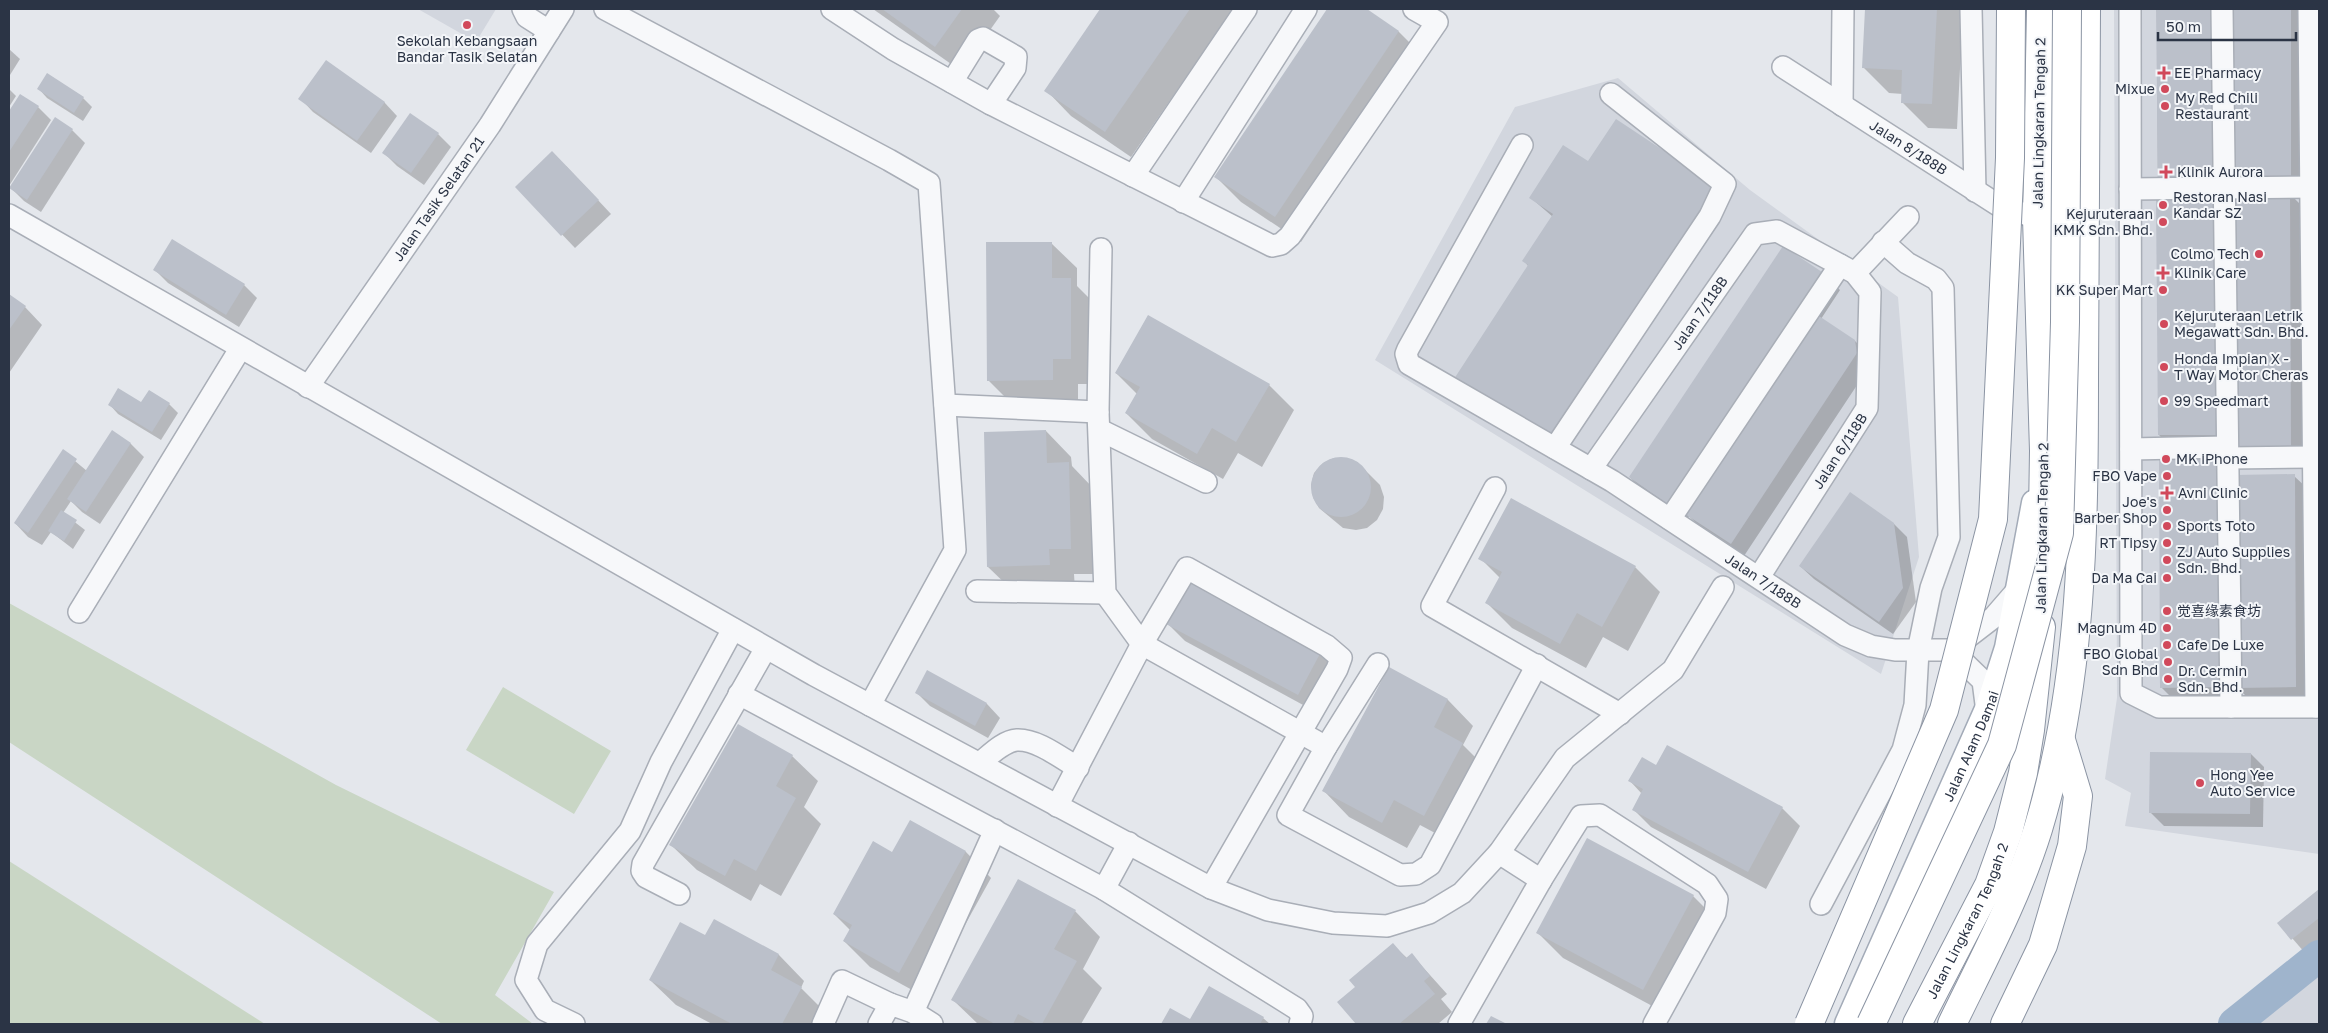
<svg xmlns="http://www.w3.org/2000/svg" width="2328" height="1033" font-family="'Golos Text','Noto Sans SC',sans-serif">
	<rect width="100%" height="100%" fill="#e4e7ec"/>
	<g fill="#d2d6de">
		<polygon points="418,9 496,9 476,42"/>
		<polygon points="2114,9 2319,9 2319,854 2125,826 2131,793 2105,779 2117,698"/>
		<polygon points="1618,78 1750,190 1898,297 1919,557 1881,674 1375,360 1515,107"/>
		<polygon points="2319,970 2319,1024 2254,1024"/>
	</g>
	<g fill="#c9d6c5">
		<polygon points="9,603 336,785 554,892 495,995 533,1024 442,1024 9,742"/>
		<polygon points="503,687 611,751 574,814 466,750"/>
		<polygon points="9,861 265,1024 9,1024"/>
	</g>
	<g fill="#0003">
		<polygon points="873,9 993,9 1000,16 961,71"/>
		<polygon points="1102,9 1233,9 1131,157 1071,116 1046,90"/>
		<polygon points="1328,9 1364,9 1399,32 1424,57 1301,242 1241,202 1216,177"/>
		<polygon points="1866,9 1963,9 1957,129 1928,128 1902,102 1903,94 1889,93 1863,67"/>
		<polygon points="2157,9 2229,9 2233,117 2233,9 2304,9 2304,196 2292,196 2303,207 2304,460 2172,448 2159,435"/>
		<polygon points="9,49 20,59 10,75 9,74"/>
		<polygon points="9,89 16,96 9,107"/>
		<polygon points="39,89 83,98 92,107 83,121 47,98"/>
		<polygon points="20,95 38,107 51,120 9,186 9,114"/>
		<polygon points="300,98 384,102 397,116 371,153 313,112"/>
		<polygon points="72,130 85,143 41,212 24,201 11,188"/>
		<polygon points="438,134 451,147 424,185 397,166 383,152"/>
		<polygon points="1588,163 1716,187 1729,200 1563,454 1529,267 1524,261 1553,217 1531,198"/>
		<polygon points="566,166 611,214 575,248 517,187"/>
		<polygon points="1051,243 1077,268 1077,286 1096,305 1096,384 1078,384 1078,405 1014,406 988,380"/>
		<polygon points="155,270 244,285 257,298 239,327 168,283"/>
		<polygon points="1827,277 1840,290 1821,319 1855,341 1868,354 1869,367 1744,556 1700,527 1689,516 1687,520 1643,491 1630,477"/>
		<polygon points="9,296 25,307 42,325 9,373"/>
		<polygon points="1116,373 1269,385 1294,410 1262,467 1238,453 1223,479 1152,439 1126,413 1137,394"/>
		<polygon points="169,404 178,413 161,440 118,414 110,405"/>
		<polygon points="1046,431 1071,457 1072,466 1094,489 1096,574 1074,574 1075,590 1014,592 988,567"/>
		<polygon points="113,432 131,444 144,457 100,524 82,512 71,501 63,513 85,530 73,549 51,532 42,545 28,537 15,523 63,451 87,471"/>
		<polygon points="1334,458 1346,458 1357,462 1380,485 1384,497 1383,509 1377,520 1367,528 1356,530 1343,528 1319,508 1313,497 1311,485 1314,473 1323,463"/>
		<polygon points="2294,476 2308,489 2309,700 2251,701 2238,688 2235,700 2174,700 2161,687 2234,477"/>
		<polygon points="1894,524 1907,537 1916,602 1893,634 1814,579 1800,566"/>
		<polygon points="1480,558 1635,567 1660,592 1628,651 1603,637 1586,668 1512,628 1487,603 1500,578"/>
		<polygon points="1167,623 1322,651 1339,669 1316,712 1185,641"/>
		<polygon points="1390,669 1448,700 1473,726 1463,745 1488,770 1450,841 1420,825 1407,848 1349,817 1324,791"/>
		<polygon points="928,672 987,704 1000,718 988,738 930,706 916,692"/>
		<polygon points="2251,754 2264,767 2263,827 2164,826 2151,813"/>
		<polygon points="792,756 818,781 804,807 821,824 781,896 760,884 751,901 697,870 671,845"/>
		<polygon points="1657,766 1782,808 1800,826 1766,889 1651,827 1634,810 1642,794 1630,781"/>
		<polygon points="910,822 966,852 991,878 925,997 870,967 844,941 850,930 834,914 893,853"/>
		<polygon points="2319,890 2319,941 2305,953 2279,923"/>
		<polygon points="1693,896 1719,922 1669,1015 1563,958 1538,933"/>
		<polygon points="1075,911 1100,937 1083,969 1102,988 1081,1024 978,1024 953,1000"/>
		<polygon points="714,921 779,955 804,981 801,988 826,1013 821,1024 712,1024 676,1005 650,980 706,937"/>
		<polygon points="1393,945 1407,958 1412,955 1447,994 1441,999 1452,1012 1438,1024 1357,1024 1339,1002 1357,987"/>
		<polygon points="1170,1010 1191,1021 1263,1018 1270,1024 1162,1024"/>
	</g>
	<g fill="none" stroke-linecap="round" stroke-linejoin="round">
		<polyline stroke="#9fb4cc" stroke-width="32" points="2234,1024 2319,956"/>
	</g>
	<g fill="#bbc0ca">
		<polygon points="882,9 962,9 935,47"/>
		<polygon points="1100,9 1190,9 1105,132 1044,91"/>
		<polygon points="1327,9 1367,9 1399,31 1275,217 1214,177"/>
		<polygon points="1865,9 1937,9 1932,104 1901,103 1902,70 1862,68"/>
		<polygon points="2156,9 2217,9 2219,180 2158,181"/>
		<rect x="2232" y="9" width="59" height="174"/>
		<polygon points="326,60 385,102 357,141 298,99"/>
		<polygon points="47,73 84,97 74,113 37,89"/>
		<polygon points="20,94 39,106 9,152 9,111"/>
		<polygon points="410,113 439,133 411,173 382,153"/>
		<polygon points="55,117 73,129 27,200 9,188"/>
		<polygon points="1616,119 1717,186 1549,442 1454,379 1528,265 1522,261 1553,214 1529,198 1563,145 1588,161"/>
		<polygon points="552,151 599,200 561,236 515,187"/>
		<polygon points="2233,192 2290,192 2291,448 2233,448"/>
		<polygon points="2217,196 2220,435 2158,435 2156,197"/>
		<polygon points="172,239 245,284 226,315 153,270"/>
		<polygon points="986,242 1052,242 1052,278 1071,278 1071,359 1053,359 1053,380 987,381"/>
		<polygon points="1783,246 1828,276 1673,508 1629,477"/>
		<polygon points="9,294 26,306 9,330"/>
		<polygon points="1816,314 1855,340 1857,353 1731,544 1685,514"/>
		<polygon points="1148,315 1270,384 1236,442 1212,428 1197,454 1125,413 1140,387 1115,373"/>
		<polygon points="118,388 141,402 149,390 170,403 152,432 108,405"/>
		<polygon points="112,430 131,443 86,512 67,499"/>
		<polygon points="1046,430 1047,463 1069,462 1071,549 1049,549 1050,565 987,567 984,432"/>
		<polygon points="63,449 77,459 28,533 14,523"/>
		<polygon points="2222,450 2222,687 2160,688 2159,451"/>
		<circle cx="1341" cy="487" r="30"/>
		<polygon points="2295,474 2296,687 2236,688 2235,475"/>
		<polygon points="1850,492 1894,523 1903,588 1879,622 1799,566"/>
		<polygon points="1511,498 1636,566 1602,627 1577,613 1560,644 1485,603 1502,572 1478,559"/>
		<polygon points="61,510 77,520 64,541 48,531"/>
		<polygon points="1190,579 1322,650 1298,695 1166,624"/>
		<polygon points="1389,667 1448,699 1434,727 1463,743 1424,816 1394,800 1382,823 1322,791"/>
		<polygon points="927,670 987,703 975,726 915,693"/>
		<polygon points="738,724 793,755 776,786 796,798 756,871 734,859 725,876 669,845"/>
		<polygon points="1667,745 1783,807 1748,872 1632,810 1643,789 1628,781 1642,757 1656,765"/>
		<polygon points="2150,752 2251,753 2250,814 2149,813"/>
		<polygon points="910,820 966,851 899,973 843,941 852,925 833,914 873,841 892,852"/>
		<polygon points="1587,838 1694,895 1643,990 1536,933"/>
		<polygon points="1018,879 1076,910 1054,949 1077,961 1042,1024 1037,1024 1018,1014 1013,1024 995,1024 951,1000"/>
		<polygon points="2319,889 2319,918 2291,940 2277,923"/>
		<polygon points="714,919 779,954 771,970 802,987 782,1024 732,1024 649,980 680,922 705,935"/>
		<polygon points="1393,943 1406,958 1412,953 1430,976 1424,981 1435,994 1399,1024 1356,1024 1337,1002 1355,987 1349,980"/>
		<polygon points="1209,986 1264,1017 1260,1024 1161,1024 1170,1008 1190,1019"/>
		<polygon points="1491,1016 1507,1024 1486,1024"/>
	</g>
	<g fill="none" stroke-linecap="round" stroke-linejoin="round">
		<defs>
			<g id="minor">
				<polyline points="523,9 527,17 549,31"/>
				<polyline points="605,9 889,160 929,183 955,550 870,705"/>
				<polyline points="832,9 893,49 991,104 1272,246 1281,244 1290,236 1437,22 1414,9"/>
				<polyline points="1971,9 1975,191"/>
				<polyline points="2130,9 2131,693 2159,707 2319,707"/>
				<polyline points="2222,9 2231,707"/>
				<polyline points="2309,9 2316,707"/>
				<path id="s1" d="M1783 67 1998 205 2037 218"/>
				<polyline points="952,82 978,40 983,38 1016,57 1015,68 991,104"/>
				<polyline points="1842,105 1843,9"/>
				<path id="s2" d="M1522 145 1408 349 1406 354 1409 364 1612 481 1845 635 1871 646 1895 650H1951L1994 617 2020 587"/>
				<polyline points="1133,176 1246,9"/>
				<polyline points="2130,189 2319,187"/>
				<polyline points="1183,202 1306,9"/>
				<polyline points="9,215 814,675 1211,888 1268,910 1333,923 1387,926 1429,913 1462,893 1499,853 1565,758 1673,670 1723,587"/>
				<polyline points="1101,249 1098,412 1105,593 1142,644 1326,747 1288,815 1400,875 1416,874 1430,865 1537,665"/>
				<polyline points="1855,273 1908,217"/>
				<path id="s3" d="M308 387 490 125 563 9"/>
				<polyline points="945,405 1098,412"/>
				<polyline points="1100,430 1206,482"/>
				<polyline points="1555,448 1710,216 1725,184 1611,94"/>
				<polyline points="2131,449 2227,447"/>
				<polyline points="2228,458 2314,457"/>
				<path id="s4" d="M1591 469 1755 234 1777 231 1855 273 1870 292 1867 408 1759 577"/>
				<polyline points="1495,488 1432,606 1620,714"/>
				<polyline points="1670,519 1840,265"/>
				<polyline points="977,591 1105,593"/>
				<polyline points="79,612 240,349"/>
				<polyline points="1951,650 1983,681 1987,712"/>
				<polyline points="739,694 1104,889"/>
				<polyline points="1326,747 1378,664"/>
				<path d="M980 763C990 755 1003 741 1017 740 1037 739 1061 758 1078 768"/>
				<polyline points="1057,806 1142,644 1187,568 1327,646 1341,658 1337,669 1211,888"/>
				<polyline points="1129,843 1104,889 1297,1009 1302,1016 1300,1024"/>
				<polyline points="1499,853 1541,880"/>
				<polyline points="679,894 646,877 642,871 643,864 766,648"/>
				<polyline points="1821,904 1903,750 1915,705 1918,651 1931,588 1949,537 1943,288 1936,279 1907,263 1883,242"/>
				<polyline points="913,1012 995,830"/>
				<polyline points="574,1024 545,1010 526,980 537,944 630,831 661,762 733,629"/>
				<polyline points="823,1024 842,981 890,1004"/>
				<polyline points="879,1024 890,1004 913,1012 932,1024"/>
				<polyline points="1459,1024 1541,880 1581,816 1600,815 1707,884 1717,899 1715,913 1654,1024"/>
			</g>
			<g id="major">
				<path id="s5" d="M1848 1024 1989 707 2008 648 2035 503"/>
			</g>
			<g id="highway">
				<polyline points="2041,9 2037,218 2044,451 2042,577"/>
				<path id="s6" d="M1917 1024 1989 885 2008 832 2023 773 2030 730 2041 627"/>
				<path d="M1952 1024C1983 960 2017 897 2038 829 2083 681 2084 527 2084 374 2085 252 2085 130 2086 9"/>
				<polyline points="2005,1024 2043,945 2072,846 2078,796 2061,740"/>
			</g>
		</defs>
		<use href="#minor" stroke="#a9aeb7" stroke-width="24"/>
		<use href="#major" stroke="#a3abb8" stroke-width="29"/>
		<use href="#highway" stroke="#8b94a3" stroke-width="30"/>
		<use href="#minor" stroke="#f7f8fa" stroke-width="21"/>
		<use href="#major" stroke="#fff" stroke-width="26"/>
		<use href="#highway" stroke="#fff" stroke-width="28"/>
		<defs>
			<g id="highway-bridge">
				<polyline points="1809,1024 1944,710 1993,519 2010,158 2011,9"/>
				<polyline points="1871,1024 2002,745 2059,533 2065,322 2067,9"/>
			</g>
		</defs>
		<use href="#highway-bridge" stroke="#8b94a3" stroke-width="30" stroke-linecap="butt"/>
		<use href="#highway-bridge" stroke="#fff" stroke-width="28"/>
	</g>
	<g fill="#d1495b" stroke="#f4f6f9" stroke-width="2">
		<circle cx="467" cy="25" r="5"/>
		<path d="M2161.5 65.5h5v5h5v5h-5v5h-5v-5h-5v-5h5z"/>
		<circle cx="2165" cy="89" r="5"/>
		<circle cx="2165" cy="106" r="5"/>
		<path d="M2163.5 164.5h5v5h5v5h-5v5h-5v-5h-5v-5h5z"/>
		<circle cx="2163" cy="205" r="5"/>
		<circle cx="2163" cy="222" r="5"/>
		<circle cx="2259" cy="254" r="5"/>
		<path d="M2160.5 265.5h5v5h5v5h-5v5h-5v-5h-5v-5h5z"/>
		<circle cx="2163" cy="290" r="5"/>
		<circle cx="2164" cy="324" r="5"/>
		<circle cx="2164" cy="367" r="5"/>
		<circle cx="2164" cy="401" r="5"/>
		<circle cx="2166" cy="459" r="5"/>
		<circle cx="2167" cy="476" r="5"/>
		<path d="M2164.5 485.5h5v5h5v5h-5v5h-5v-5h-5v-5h5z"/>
		<circle cx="2167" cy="510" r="5"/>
		<circle cx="2167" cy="526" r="5"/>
		<circle cx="2167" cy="543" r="5"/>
		<circle cx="2167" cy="560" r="5"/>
		<circle cx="2167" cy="578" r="5"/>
		<circle cx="2167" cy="611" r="5"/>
		<circle cx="2167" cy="628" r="5"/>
		<circle cx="2167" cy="645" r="5"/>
		<circle cx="2168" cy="662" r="5"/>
		<circle cx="2168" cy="679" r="5"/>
		<circle cx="2200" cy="783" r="5"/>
	</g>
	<g text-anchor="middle" stroke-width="4" stroke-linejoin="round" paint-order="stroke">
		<g font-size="14" fill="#2b3445" stroke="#f4f6f9" text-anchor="start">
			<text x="467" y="46" text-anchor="middle">Sekolah Kebangsaan<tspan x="467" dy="16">Bandar Tasik Selatan</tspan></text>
			<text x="2174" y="78">EE Pharmacy</text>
			<text x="2155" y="94" text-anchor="end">Mixue</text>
			<text x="2175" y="103">My Red Chili<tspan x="2175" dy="16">Restaurant</tspan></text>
			<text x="2177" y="177">Klinik Aurora</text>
			<text x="2173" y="202">Restoran Nasi<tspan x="2173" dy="16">Kandar SZ</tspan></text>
			<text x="2153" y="219" text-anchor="end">Kejuruteraan<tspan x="2153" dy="16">KMK Sdn. Bhd.</tspan></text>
			<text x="2249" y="259" text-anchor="end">Colmo Tech</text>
			<text x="2174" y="278">Klinik Care</text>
			<text x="2153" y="295" text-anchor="end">KK Super Mart</text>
			<text x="2174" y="321">Kejuruteraan Letrik<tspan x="2174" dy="16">Megawatt Sdn. Bhd.</tspan></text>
			<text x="2174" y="364">Honda Impian X -<tspan x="2174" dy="16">T Way Motor Cheras</tspan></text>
			<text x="2174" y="406">99 Speedmart</text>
			<text x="2176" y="464">MK iPhone</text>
			<text x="2157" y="481" text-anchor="end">FBO Vape</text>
			<text x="2178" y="498">Avni Clinic</text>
			<text x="2157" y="507" text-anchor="end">Joe's<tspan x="2157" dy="16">Barber Shop</tspan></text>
			<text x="2177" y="531">Sports Toto</text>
			<text x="2157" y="548" text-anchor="end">RT Tipsy</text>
			<text x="2177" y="557">ZJ Auto Supplies<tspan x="2177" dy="16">Sdn. Bhd.</tspan></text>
			<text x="2157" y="583" text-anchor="end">Da Ma Cai</text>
			<text x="2177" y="616">觉喜缘素食坊</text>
			<text x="2157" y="633" text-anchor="end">Magnum 4D</text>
			<text x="2177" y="650">Cafe De Luxe</text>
			<text x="2158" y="659" text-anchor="end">FBO Global<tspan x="2158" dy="16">Sdn Bhd</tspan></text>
			<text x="2178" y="676">Dr. Cermin<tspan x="2178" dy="16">Sdn. Bhd.</tspan></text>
			<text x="2210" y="780">Hong Yee<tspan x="2210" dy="16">Auto Service</tspan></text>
		</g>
		<g font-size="14" fill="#2b3445" stroke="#f4f6f9">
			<text transform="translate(2039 123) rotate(-89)" y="5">Jalan Lingkaran Tengah 2</text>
			<text dy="5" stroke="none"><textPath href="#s1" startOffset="149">Jalan 8/188B</textPath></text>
			<text dy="5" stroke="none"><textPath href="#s3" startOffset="229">Jalan Tasik Selatan 21</textPath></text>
			<text dy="5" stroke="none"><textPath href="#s4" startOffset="190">Jalan 7/118B</textPath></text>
			<text transform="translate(1840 451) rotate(-57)" y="5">Jalan 6/118B</text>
			<text transform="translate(2042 528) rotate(-89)" y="5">Jalan Lingkaran Tengah 2</text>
			<text dy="5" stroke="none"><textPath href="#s2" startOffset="665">Jalan 7/188B</textPath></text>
			<text dy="5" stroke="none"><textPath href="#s5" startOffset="304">Jalan Alam Damai</textPath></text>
			<text dy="5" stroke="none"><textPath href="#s6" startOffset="115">Jalan Lingkaran Tengah 2</textPath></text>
		</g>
	</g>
	<rect width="2328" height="1033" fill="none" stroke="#2b3445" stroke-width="20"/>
	<path d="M2158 32v8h138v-8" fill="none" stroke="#2b3445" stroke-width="2.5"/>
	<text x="2166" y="32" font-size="15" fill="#2b3445" stroke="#f4f6f9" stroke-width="4" paint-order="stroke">50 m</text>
</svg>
